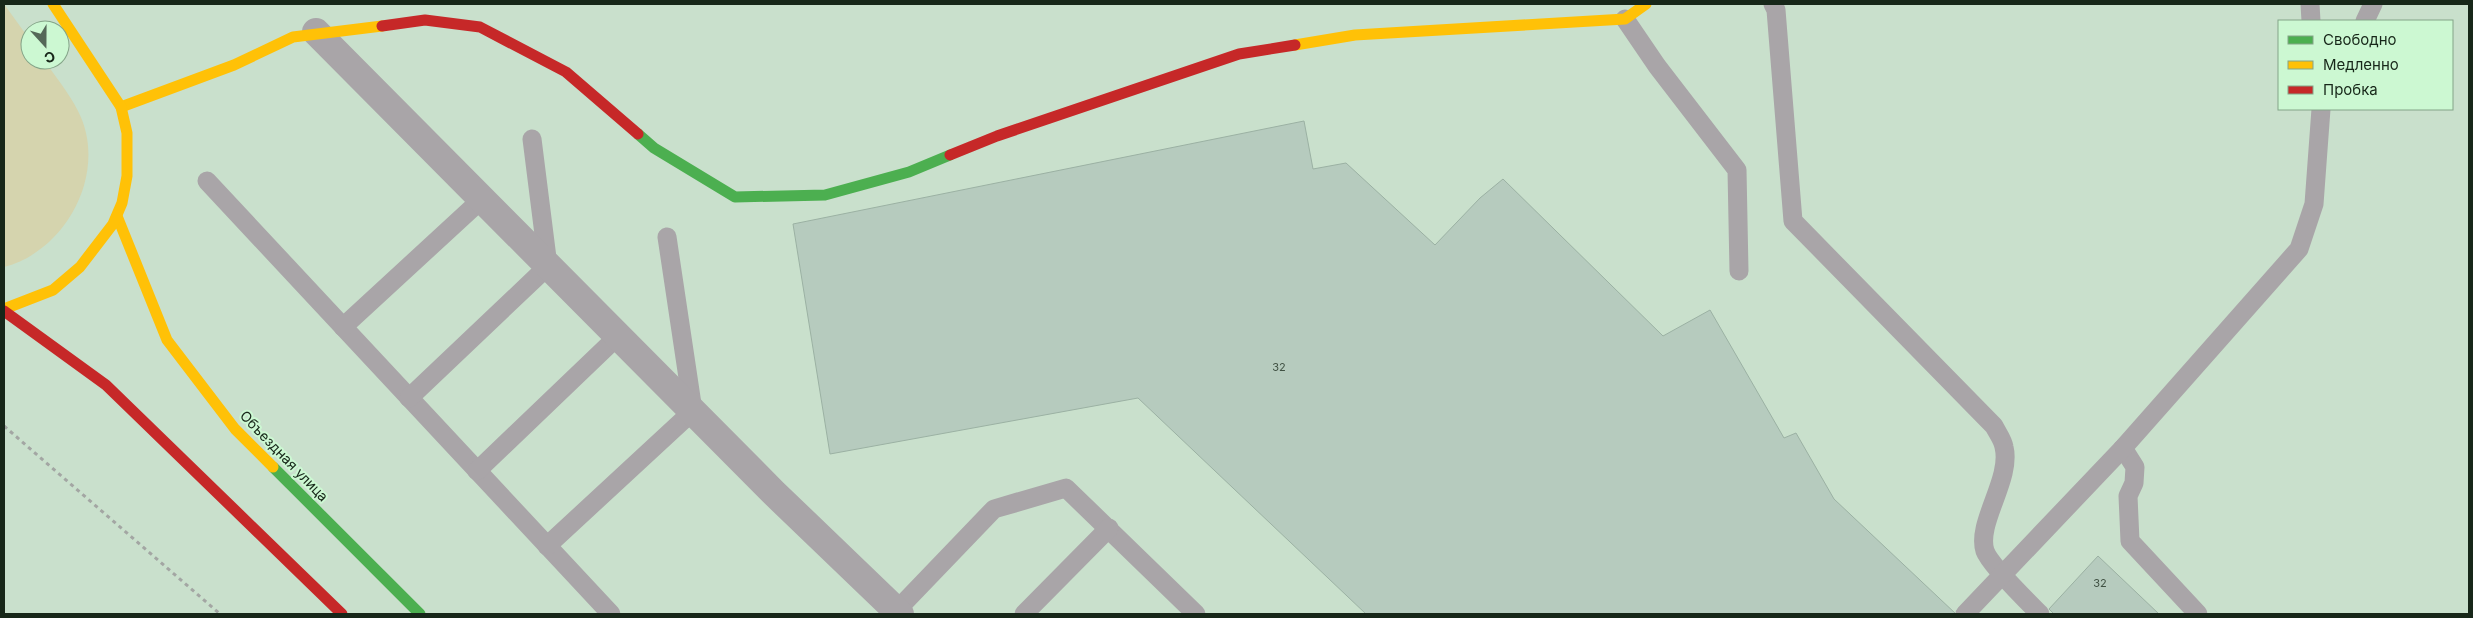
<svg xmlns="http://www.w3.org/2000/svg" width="2473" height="618" font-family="Inter,sans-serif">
	<rect width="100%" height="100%" fill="#c9e0cc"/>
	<path fill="#d5d4ae" d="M4 4 30 40V60H44C55 76 69 93 78 111 109 171 67 251 4 267Z"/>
	<g fill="#b6cbbe" stroke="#9bb1a3">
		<polygon points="1304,121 1313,169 1346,163 1435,245 1480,198 1503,179 1663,336 1710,310 1784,438 1796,433 1834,499 1956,614 1366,614 1138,398 830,454 793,224"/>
		<polygon points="2098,556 2159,614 2054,614 2049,609"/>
	</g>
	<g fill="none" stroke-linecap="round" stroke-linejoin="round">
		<polyline stroke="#a3a6a3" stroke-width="3" stroke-dasharray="4 4" stroke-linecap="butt" points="4,426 220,614"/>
		<g stroke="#a9a5a8" stroke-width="19">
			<path d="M1773 4 1776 10 1793 221 1994 426C1997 432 2003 440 2004 447 2012 479 1976 523 1985 551 1990 565 2028 602 2040 614"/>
			<polyline points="2310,4 2311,21"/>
			<polyline points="1625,19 1657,66 1737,170 1739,271"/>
			<polyline points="2365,21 2373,4"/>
			<polyline points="207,181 611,614"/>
			<polyline points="343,327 482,199"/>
			<polyline points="409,398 548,266 532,139"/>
			<polyline points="2123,448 2135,467 2134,483 2128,496 2130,541 2198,614"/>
			<polyline points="477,471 618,336"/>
			<polyline points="547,546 693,411 667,237"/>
			<polyline points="896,611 994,509 1066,488 1196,614"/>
			<polyline points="1024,614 1109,528"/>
			<polyline points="1965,614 2123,448 2299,249 2314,204 2321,109"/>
		</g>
		<polyline stroke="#a9a5a8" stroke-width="28" points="316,32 774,493 900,614"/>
		<g stroke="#4caf50" stroke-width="11">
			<polyline points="638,134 654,148 735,197 825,195 909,172 950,155"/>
			<polyline points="273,467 420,614"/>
		</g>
		<g stroke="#ffc107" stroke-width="11">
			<polyline points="1295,45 1355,35 1625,19 1646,4"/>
			<polyline points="121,107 234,65 293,37 382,26"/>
			<polyline points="117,216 167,340 235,429 273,467"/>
			<polyline points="4,309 53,290 80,267 113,224 122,203 127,176 127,133 121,107 53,4"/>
		</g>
		<g stroke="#c62828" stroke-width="11">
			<polyline points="382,26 425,20 480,27 566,72 638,134"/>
			<polyline points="950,155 997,136 1239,54 1295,45"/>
			<polyline points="4,311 106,385 342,614"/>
		</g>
	</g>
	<g text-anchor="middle" stroke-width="4" stroke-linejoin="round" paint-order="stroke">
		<g font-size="11" fill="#405143">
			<text x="1279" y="371">32</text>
			<text x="2100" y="587">32</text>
		</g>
		<g font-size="14" fill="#172719" stroke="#ccf8d2">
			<text transform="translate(284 456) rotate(46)" y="5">Объездная улица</text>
		</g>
	</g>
	<rect width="2473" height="618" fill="none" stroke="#172719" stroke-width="10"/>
	<rect x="2278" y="20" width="175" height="90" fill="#ccf8d2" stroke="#84a488"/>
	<rect x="2288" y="36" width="25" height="8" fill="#4caf50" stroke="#84a488"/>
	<text x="2323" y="45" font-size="15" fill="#172719">Свободно</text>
	<rect x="2288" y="61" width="25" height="8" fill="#ffc107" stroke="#84a488"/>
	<text x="2323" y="70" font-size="15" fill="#172719">Медленно</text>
	<rect x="2288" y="86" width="25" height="8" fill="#c62828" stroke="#84a488"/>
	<text x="2323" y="95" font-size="15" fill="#172719">Пробка</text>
	<g transform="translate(45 45) rotate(159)"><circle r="24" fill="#ccf8d2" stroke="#84a488"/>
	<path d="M0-4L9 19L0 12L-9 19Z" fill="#556858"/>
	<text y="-8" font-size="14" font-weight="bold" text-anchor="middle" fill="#172719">С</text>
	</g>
</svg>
